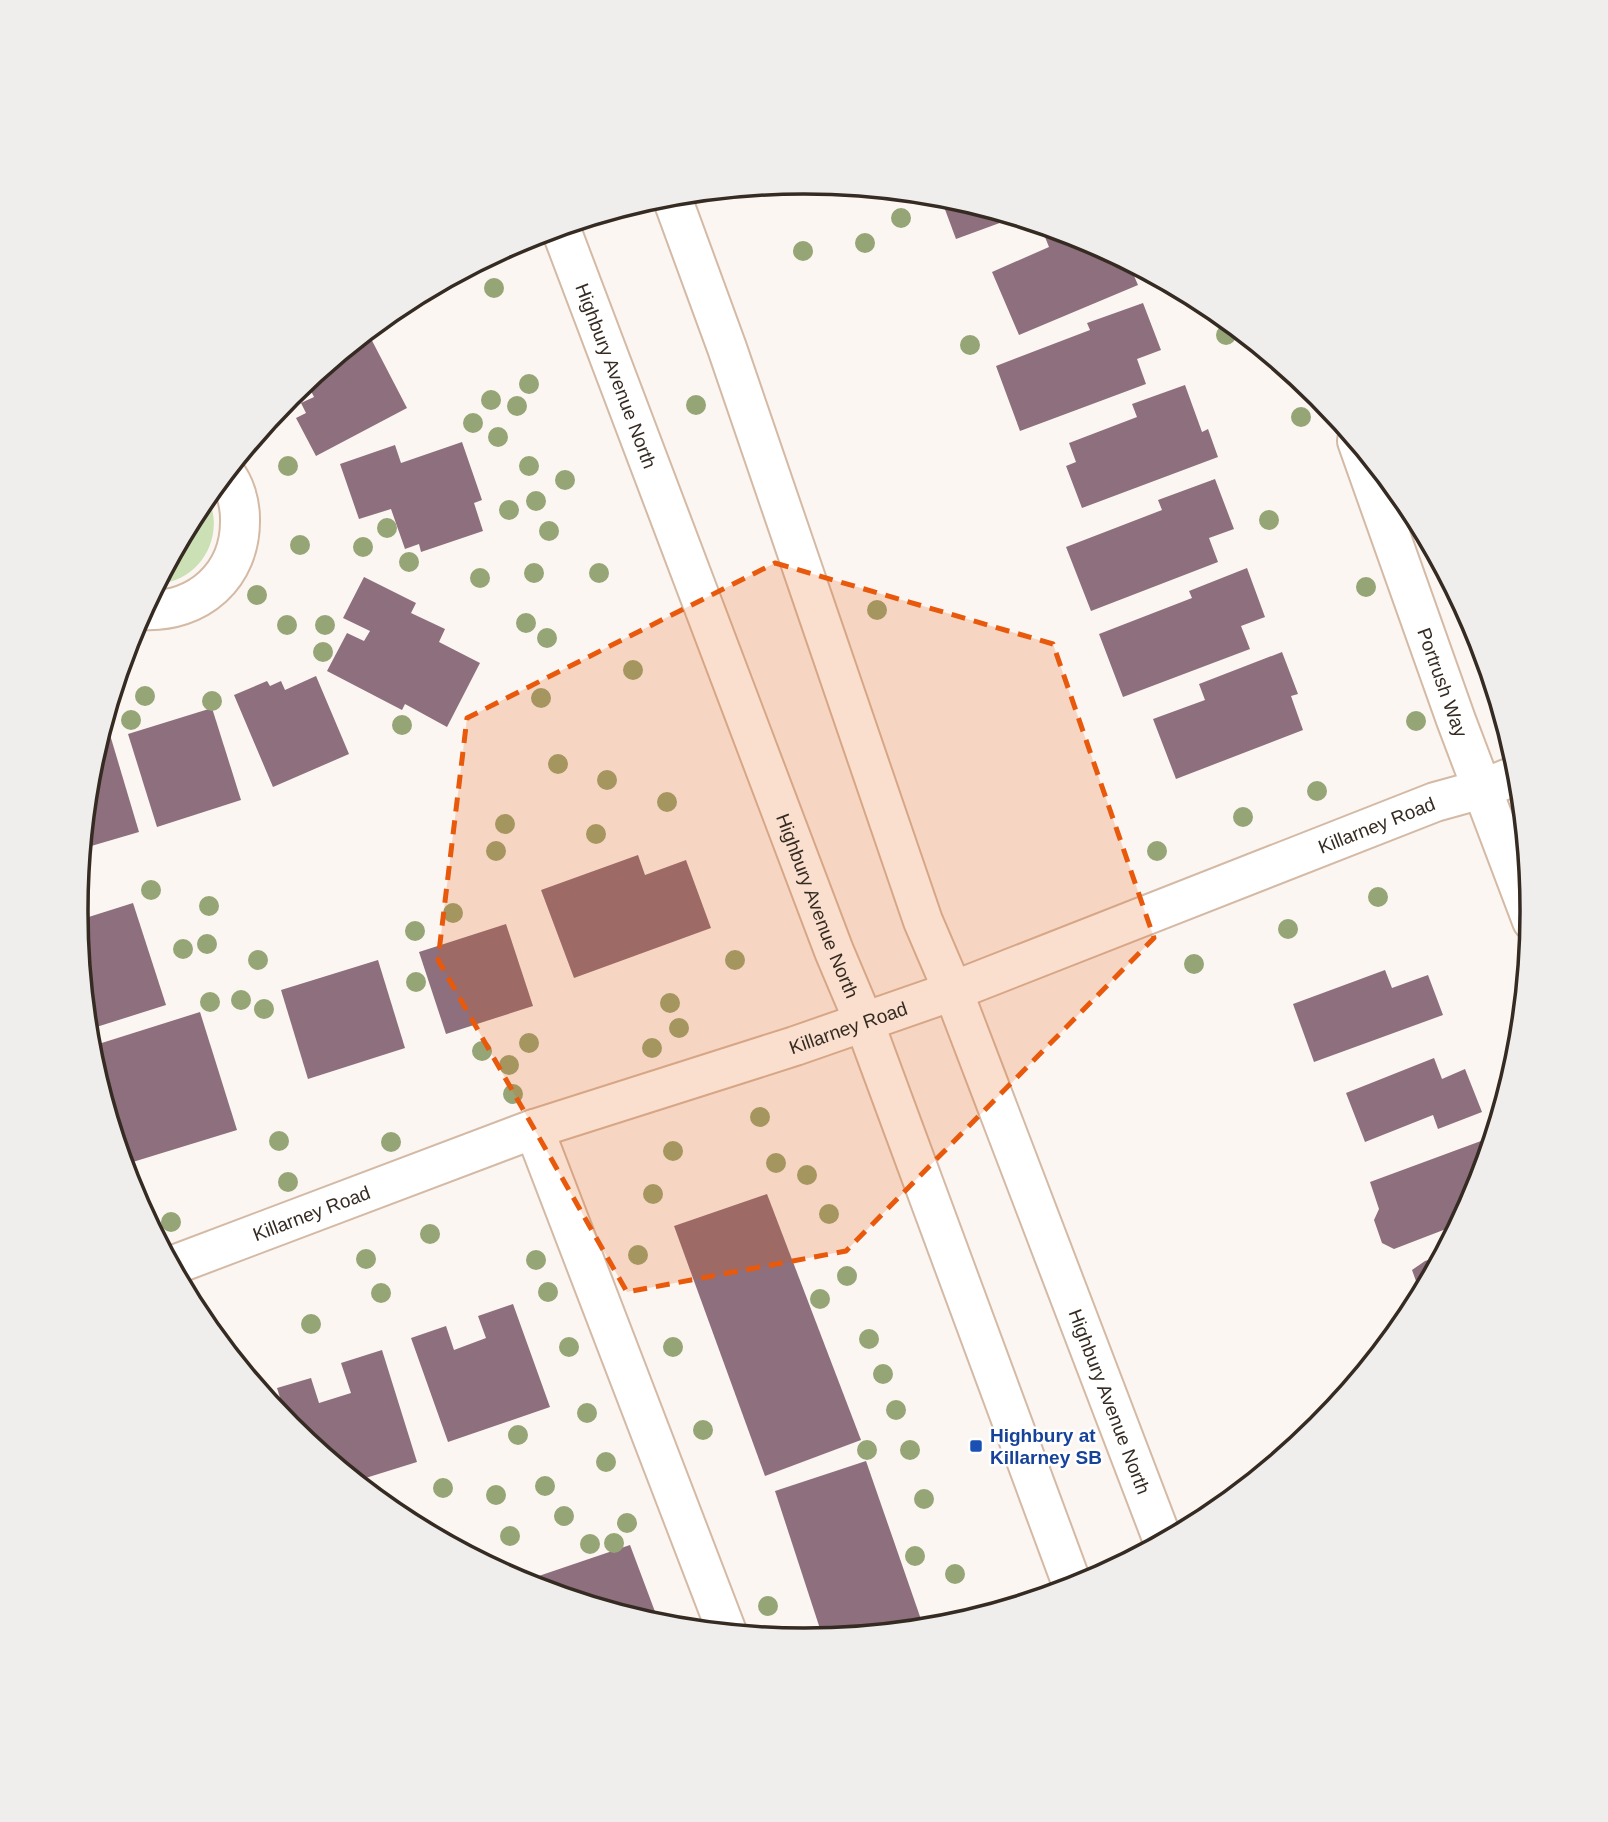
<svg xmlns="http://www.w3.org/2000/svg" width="1608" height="1822" font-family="Arial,sans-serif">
	<rect width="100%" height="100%" fill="#fbf6f2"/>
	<path fill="#cbe1b5" d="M207 496C227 534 201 582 157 584L198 506Z"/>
	<g fill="#8d6f7d">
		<polygon points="940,196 947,196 1016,217 956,239"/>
		<polygon points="1061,231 1083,238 1128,262 1138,285 1019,335 992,272 1049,247 1045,237"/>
		<polygon points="1143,303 1161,350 1137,359 1146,384 1020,431 996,366 1090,330 1087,323"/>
		<polygon points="367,331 407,408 316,456 296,418 306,413 301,403 314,397 306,381"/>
		<polygon points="1185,385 1202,432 1208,429 1218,457 1082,508 1066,466 1076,462 1069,443 1137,417 1132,404"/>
		<polygon points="462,442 482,500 474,503 483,531 421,552 419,544 405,549 391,509 359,519 340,464 395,445 401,463"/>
		<polygon points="1215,479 1234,529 1209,538 1218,562 1091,611 1066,547 1162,510 1158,500"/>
		<polygon points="1247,568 1265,617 1241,626 1250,649 1123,697 1099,634 1192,598 1189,591"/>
		<polygon points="364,577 416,603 411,613 445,629 439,642 480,663 447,727 405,704 402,710 327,671 347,633 364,641 370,631 343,618"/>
		<polygon points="1282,652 1298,694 1291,696 1303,730 1176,779 1153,719 1205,700 1199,684"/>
		<polygon points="316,676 349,754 273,787 234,695 267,681 270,686 281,681 285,690"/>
		<polygon points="212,708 241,800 157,827 128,734"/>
		<polygon points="105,718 139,832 81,849 89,768"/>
		<polygon points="638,855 645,875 686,860 711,928 574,978 541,890"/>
		<polygon points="133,903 166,1005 87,1030 76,921"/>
		<polygon points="506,924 533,1006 446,1034 419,952"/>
		<polygon points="378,960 405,1048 308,1079 281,990"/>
		<polygon points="1385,970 1392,988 1428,975 1443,1015 1314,1062 1293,1004"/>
		<polygon points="200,1012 237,1130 123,1165 89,1047"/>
		<polygon points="1434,1058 1442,1079 1465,1069 1482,1112 1438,1129 1433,1115 1365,1142 1346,1093"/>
		<polygon points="1481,1141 1488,1156 1477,1190 1459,1224 1394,1249 1382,1243 1374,1220 1379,1209 1370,1182"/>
		<polygon points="767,1194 861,1440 765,1476 674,1226"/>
		<polygon points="1443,1255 1421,1295 1412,1270 1425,1261"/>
		<polygon points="513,1304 550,1407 448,1442 411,1338 446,1326 454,1350 486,1338 478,1316"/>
		<polygon points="382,1350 417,1462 356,1481 289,1426 277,1388 311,1378 319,1403 351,1393 341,1363"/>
		<polygon points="866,1461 924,1628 823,1638 775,1491"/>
		<polygon points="630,1545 660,1625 521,1582"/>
	</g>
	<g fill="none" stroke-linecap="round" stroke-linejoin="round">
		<defs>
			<g id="minor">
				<path id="s1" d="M1357 441 1456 720 1532 921"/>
				<path d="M143 610C198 613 241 576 240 519 240 503 235 485 225 473"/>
				<polyline points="534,1129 727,1632"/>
				<path id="s2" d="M171 1266 534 1129 795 1046 953 991 1435 802 1482 789 1519 774"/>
			</g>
			<g id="major">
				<path id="s3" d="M671 195 727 348 923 921 953 991 1163 1541"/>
				<path id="s4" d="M560 227 834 951 864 1022 1073 1587"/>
			</g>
		</defs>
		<use href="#minor" stroke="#d4baa5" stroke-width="42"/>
		<use href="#major" stroke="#d4baa5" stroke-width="42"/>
		<use href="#minor" stroke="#fff" stroke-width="38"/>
		<use href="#major" stroke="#fff" stroke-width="38"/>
	</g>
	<g fill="#95a576">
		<circle cx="901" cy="218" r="10"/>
		<circle cx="865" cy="243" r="10"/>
		<circle cx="803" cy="251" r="10"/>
		<circle cx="494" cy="288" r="10"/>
		<circle cx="1226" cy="335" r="10"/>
		<circle cx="970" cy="345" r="10"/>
		<circle cx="529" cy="384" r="10"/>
		<circle cx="491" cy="400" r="10"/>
		<circle cx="696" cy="405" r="10"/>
		<circle cx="517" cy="406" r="10"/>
		<circle cx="1301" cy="417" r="10"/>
		<circle cx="473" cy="423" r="10"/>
		<circle cx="498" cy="437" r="10"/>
		<circle cx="288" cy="466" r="10"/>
		<circle cx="529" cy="466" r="10"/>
		<circle cx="565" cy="480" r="10"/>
		<circle cx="536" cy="501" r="10"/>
		<circle cx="509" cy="510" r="10"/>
		<circle cx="1269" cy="520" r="10"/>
		<circle cx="387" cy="528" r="10"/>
		<circle cx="549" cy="531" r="10"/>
		<circle cx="300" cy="545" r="10"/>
		<circle cx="363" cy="547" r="10"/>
		<circle cx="409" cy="562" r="10"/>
		<circle cx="534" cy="573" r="10"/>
		<circle cx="599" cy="573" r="10"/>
		<circle cx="480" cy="578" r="10"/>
		<circle cx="1366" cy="587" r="10"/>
		<circle cx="257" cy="595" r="10"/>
		<circle cx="877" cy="610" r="10"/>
		<circle cx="526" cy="623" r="10"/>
		<circle cx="287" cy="625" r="10"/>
		<circle cx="325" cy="625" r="10"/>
		<circle cx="547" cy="638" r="10"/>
		<circle cx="323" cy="652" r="10"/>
		<circle cx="633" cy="670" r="10"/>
		<circle cx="145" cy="696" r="10"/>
		<circle cx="541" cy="698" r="10"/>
		<circle cx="212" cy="701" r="10"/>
		<circle cx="131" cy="720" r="10"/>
		<circle cx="1416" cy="721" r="10"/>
		<circle cx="402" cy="725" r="10"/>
		<circle cx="558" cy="764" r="10"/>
		<circle cx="607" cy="780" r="10"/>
		<circle cx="1317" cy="791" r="10"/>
		<circle cx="667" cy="802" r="10"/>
		<circle cx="1243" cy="817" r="10"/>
		<circle cx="505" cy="824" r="10"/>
		<circle cx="596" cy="834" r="10"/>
		<circle cx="496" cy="851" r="10"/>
		<circle cx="1157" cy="851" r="10"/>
		<circle cx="151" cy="890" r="10"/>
		<circle cx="1378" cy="897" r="10"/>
		<circle cx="209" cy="906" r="10"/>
		<circle cx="453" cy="913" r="10"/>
		<circle cx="1288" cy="929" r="10"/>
		<circle cx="415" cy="931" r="10"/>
		<circle cx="207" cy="944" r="10"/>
		<circle cx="183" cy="949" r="10"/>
		<circle cx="258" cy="960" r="10"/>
		<circle cx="735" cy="960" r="10"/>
		<circle cx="1194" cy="964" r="10"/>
		<circle cx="416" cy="982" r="10"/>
		<circle cx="241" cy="1000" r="10"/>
		<circle cx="210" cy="1002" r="10"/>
		<circle cx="670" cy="1003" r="10"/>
		<circle cx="264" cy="1009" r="10"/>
		<circle cx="679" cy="1028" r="10"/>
		<circle cx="529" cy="1043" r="10"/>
		<circle cx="652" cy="1048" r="10"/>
		<circle cx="482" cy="1051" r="10"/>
		<circle cx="509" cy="1065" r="10"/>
		<circle cx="513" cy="1094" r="10"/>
		<circle cx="760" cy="1117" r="10"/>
		<circle cx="279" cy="1141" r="10"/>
		<circle cx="391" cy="1142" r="10"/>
		<circle cx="673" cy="1151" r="10"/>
		<circle cx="776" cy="1163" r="10"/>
		<circle cx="807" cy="1175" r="10"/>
		<circle cx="288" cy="1182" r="10"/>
		<circle cx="653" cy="1194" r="10"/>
		<circle cx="829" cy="1214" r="10"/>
		<circle cx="171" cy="1222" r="10"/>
		<circle cx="430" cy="1234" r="10"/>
		<circle cx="638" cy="1255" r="10"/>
		<circle cx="366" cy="1259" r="10"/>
		<circle cx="536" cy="1260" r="10"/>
		<circle cx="847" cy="1276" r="10"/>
		<circle cx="548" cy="1292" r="10"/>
		<circle cx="381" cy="1293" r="10"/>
		<circle cx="820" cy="1299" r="10"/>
		<circle cx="311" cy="1324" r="10"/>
		<circle cx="869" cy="1339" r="10"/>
		<circle cx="569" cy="1347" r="10"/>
		<circle cx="673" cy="1347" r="10"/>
		<circle cx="883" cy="1374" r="10"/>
		<circle cx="896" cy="1410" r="10"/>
		<circle cx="587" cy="1413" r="10"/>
		<circle cx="703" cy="1430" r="10"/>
		<circle cx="518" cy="1435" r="10"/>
		<circle cx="867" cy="1450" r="10"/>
		<circle cx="910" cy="1450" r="10"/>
		<circle cx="606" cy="1462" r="10"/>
		<circle cx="545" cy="1486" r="10"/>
		<circle cx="443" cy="1488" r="10"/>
		<circle cx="496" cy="1495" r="10"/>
		<circle cx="924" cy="1499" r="10"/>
		<circle cx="564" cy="1516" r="10"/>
		<circle cx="627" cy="1523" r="10"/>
		<circle cx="510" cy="1536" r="10"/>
		<circle cx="614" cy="1543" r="10"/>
		<circle cx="590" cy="1544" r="10"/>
		<circle cx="915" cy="1556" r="10"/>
		<circle cx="955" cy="1574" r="10"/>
		<circle cx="768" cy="1606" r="10"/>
	</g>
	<path fill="#e8590c" fill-opacity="0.2" stroke="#e8590c" stroke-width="5" stroke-dasharray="14 9" stroke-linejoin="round" d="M775 563 1053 644 1154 938 846 1251 627 1292 438 960 467 718Z"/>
	<rect fill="#1a4fb4" stroke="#fff" stroke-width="2.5" x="969" y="1439" width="14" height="14" rx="3.5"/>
	<g text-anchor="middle" stroke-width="5" stroke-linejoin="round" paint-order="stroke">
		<g font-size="19" fill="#352b22" stroke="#fff">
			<text dy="7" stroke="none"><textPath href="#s4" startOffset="159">Highbury Avenue North</textPath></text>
			<text dy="7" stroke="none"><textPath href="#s1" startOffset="256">Portrush Way</textPath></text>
			<text dy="7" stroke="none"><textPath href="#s2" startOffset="1284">Killarney Road</textPath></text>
			<text dy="7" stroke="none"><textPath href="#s4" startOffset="726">Highbury Avenue North</textPath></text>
			<text dy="7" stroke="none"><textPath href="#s2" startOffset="718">Killarney Road</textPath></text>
			<text dy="7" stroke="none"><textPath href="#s2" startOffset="150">Killarney Road</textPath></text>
			<text dy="7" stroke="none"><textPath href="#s3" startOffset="1284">Highbury Avenue North</textPath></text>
		</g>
		<g font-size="19" font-weight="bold" fill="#164399" stroke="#fff" text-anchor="start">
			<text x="990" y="1442">Highbury at<tspan x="990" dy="22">Killarney SB</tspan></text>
		</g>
	</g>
	<path d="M0 0H1608V1822H0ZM804 194H804A716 716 0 0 1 1520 910V912A716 716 0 0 1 804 1628H804A716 716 0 0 1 88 912V910A716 716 0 0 1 804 194Z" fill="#efeeed" fill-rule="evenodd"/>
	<path fill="none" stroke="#352b22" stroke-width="3.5" d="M804 194H804A716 716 0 0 1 1520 910V912A716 716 0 0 1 804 1628H804A716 716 0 0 1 88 912V910A716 716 0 0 1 804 194Z"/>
</svg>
